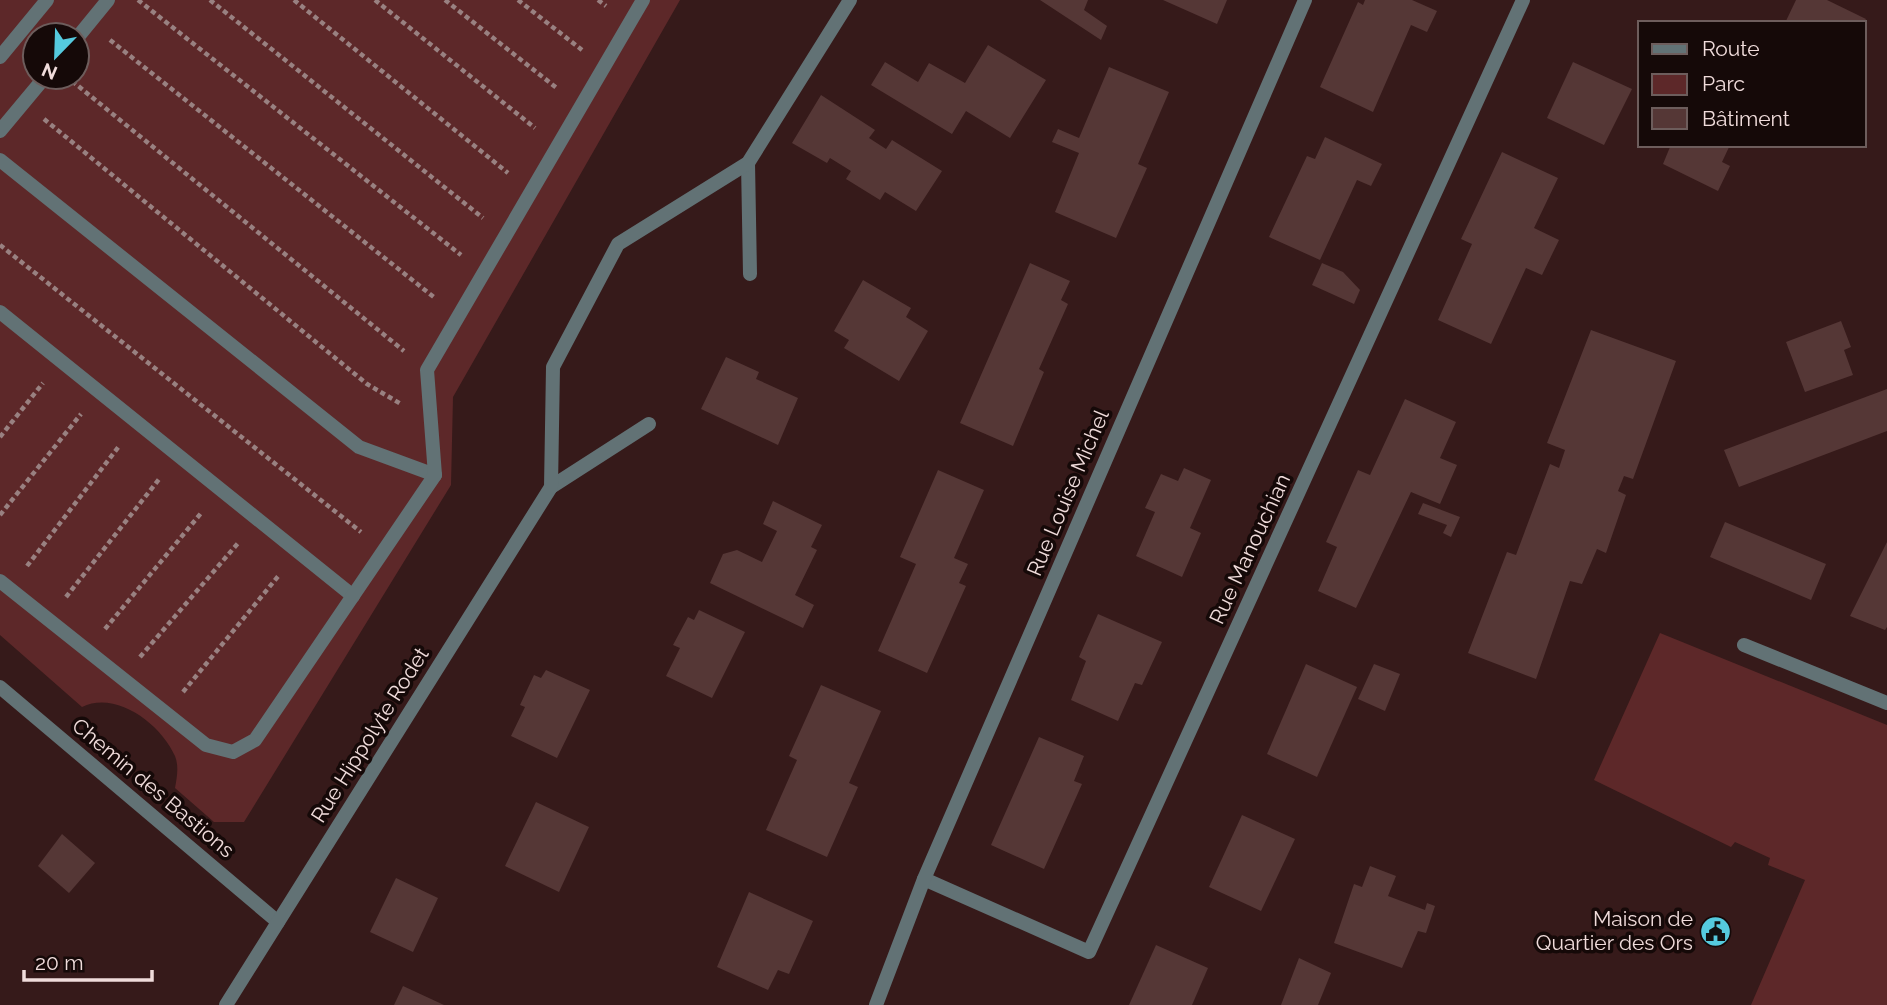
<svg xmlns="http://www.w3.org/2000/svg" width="1887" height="1005" font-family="Raleway,sans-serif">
	<rect width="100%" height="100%" fill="#361a1a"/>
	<g fill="#5d2829" fill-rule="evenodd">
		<path d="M0 0H680L453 397 451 485 244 822H214L175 788C177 777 179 766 175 756 161 724 116 690 82 707L0 635ZM35 35H77V77H35Z"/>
		<polygon points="1660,633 1887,725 1887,1005 1751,1005 1805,880 1768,865 1770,858 1735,842 1731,847 1594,780"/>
	</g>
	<g fill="#553736">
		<polygon points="1040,0 1088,0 1084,10 1107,26 1101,40"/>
		<polygon points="1163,0 1227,0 1217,24"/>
		<polygon points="1365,0 1412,0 1437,11 1427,32 1411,25 1373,112 1320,87 1358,2 1363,5"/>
		<polygon points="1796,0 1827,0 1866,19 1864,23 1785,23"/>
		<polygon points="988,45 1046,80 1010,138 966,111 952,134 871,85 885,62 918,82 929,63 965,83"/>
		<polygon points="1573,62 1632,89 1604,145 1547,118"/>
		<polygon points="1109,67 1169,92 1138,164 1147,168 1116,238 1055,212 1079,153 1052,142 1058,129 1079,138"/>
		<polygon points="821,95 875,130 869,138 886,149 892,140 942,171 916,211 885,192 880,200 846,179 851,171 830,158 827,163 792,143"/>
		<polygon points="1325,137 1382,164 1371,186 1357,180 1320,260 1269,237 1307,156 1315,159"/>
		<polygon points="1666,145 1730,145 1722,162 1730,166 1718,191 1663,164 1670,147"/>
		<polygon points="1502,152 1558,178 1534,228 1559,240 1542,275 1526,268 1491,344 1438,320 1472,244 1461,239"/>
		<polygon points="1030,263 1070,281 1061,300 1068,304 1039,369 1044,372 1013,446 960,423"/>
		<polygon points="1322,263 1343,272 1360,290 1354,304 1312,285"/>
		<polygon points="863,280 911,308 906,317 928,331 899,381 844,348 849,340 834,331"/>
		<polygon points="1841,321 1851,347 1844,350 1853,375 1805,392 1786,342"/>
		<polygon points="1591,330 1676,361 1633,479 1624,476 1618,491 1626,495 1606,553 1597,549 1582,584 1570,581 1536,679 1468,653 1507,552 1516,555 1550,464 1559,468 1565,450 1547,443"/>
		<polygon points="726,357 759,372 756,379 798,398 778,445 701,409"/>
		<polygon points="1887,389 1887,431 1739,487 1724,450"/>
		<polygon points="1405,399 1456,422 1440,458 1457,465 1440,504 1411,492 1356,608 1318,591 1337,547 1326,542 1358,470 1370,475"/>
		<polygon points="1184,468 1211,480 1190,528 1201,533 1182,577 1136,556 1155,512 1145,508 1161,474 1178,481"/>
		<polygon points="938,470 984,490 954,558 968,564 959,583 966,586 927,673 878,651 916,564 900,557"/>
		<polygon points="773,501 822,525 811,547 817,550 795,595 814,605 803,628 710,583 723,554 737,550 762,562 777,531 763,524"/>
		<polygon points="1423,503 1460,517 1451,537 1443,533 1447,525 1418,514"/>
		<polygon points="1725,522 1826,564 1811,600 1710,557"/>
		<polygon points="1887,542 1887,627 1885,630 1850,616"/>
		<polygon points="699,610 745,632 712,698 666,676 680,648 673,645 688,617 694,620"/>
		<polygon points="1098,614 1162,642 1142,685 1135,683 1118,721 1071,700 1086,661 1079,657"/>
		<polygon points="1306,664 1357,687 1317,777 1267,754"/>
		<polygon points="1374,664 1400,674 1385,711 1358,699"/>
		<polygon points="546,670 590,690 557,758 511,736 525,707 520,705 534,675 541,678"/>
		<polygon points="821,685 881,711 849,783 858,787 827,857 766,830 797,760 789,756"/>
		<polygon points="1039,737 1084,756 1074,781 1082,784 1044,869 991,845"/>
		<polygon points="536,802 589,827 559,892 505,866"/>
		<polygon points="1242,815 1295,839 1261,911 1209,887"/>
		<polygon points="62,834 95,863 69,893 38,866"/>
		<polygon points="1370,866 1396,876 1388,896 1425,910 1427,903 1435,906 1426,933 1418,931 1402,968 1334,943 1354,884 1362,887"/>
		<polygon points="396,878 438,898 413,952 370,932"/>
		<polygon points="749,892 813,921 789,974 778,970 768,990 717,967"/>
		<polygon points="1156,945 1208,968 1192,1005 1129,1005"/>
		<polygon points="1299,958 1331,973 1318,1005 1281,1005"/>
		<polygon points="403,986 444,1005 394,1005"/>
	</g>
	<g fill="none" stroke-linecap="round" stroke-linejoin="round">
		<g stroke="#998181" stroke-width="4.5" stroke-dasharray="5 3.5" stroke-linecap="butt">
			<polyline points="138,0 461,255"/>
			<polyline points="210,0 483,218"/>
			<polyline points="294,0 508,173"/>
			<polyline points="375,0 535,128"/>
			<polyline points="445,0 558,89"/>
			<polyline points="518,0 582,50"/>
			<polyline points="598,0 606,6"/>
			<polyline points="110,40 435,298"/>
			<polyline points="72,81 404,351"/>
			<polyline points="44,119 367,384 401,404"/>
			<polyline points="0,245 361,532"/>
			<polyline points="0,437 43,383"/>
			<polyline points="0,515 81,414"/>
			<polyline points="27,566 120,445"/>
			<polyline points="66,597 160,478"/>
			<polyline points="105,629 202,512"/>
			<polyline points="140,657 239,542"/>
			<polyline points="183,692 280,574"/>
		</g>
		<g stroke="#627275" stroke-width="14">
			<polyline points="77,38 108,0"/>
			<polyline points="0,57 47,0"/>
			<polyline points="0,131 45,77"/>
			<polyline points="0,160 359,447 435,475"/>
			<polyline points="0,312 353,596"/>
			<polyline points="0,581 206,745 233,752 255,740 435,475 427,370 643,0"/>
			<polyline points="1744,645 1887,703"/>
		</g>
		<g stroke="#627275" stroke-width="14">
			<polyline points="748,163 750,274"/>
			<polyline points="551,487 649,424"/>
			<polyline points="0,687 278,922"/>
			<polyline points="924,879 1089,952 1523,0"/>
			<polyline points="226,1005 551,487 553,367 618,244 748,163 850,0"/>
			<polyline points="876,1005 924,879 1305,0"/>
		</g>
	</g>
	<defs>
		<symbol id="civic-disc" viewBox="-11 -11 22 22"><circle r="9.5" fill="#55cade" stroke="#150908"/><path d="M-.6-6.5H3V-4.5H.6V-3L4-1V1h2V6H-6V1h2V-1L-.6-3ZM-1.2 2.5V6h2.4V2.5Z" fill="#111"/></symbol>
	</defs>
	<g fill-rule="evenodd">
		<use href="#civic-disc" x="1698" y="914" width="35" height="35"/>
	</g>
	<g text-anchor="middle" stroke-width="7" stroke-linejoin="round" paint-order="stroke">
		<g font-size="21" fill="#f0dcdb" stroke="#150908">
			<text transform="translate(1068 493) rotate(-67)" y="7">Rue Louise Michel</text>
			<text transform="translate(1250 549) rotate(-65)" y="7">Rue Manouchian</text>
			<text transform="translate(370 735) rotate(-58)" y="7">Rue Hippolyte Rodet</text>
			<text transform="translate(153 788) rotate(40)" y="7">Chemin des Bastions</text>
		</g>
		<g font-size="21" fill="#f0dcdb" stroke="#150908" text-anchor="end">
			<text x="1693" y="926">Maison de<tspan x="1693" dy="24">Quartier des Ors</tspan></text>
		</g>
	</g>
	<rect x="1638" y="21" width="228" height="126" fill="#150908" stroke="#6d5d5c" stroke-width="2"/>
	<rect x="1652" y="44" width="35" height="10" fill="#627275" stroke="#6d5d5c" stroke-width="2"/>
	<text x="1702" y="56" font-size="21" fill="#f0dcdb">Route</text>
	<rect x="1652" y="74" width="35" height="21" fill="#5d2829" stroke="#6d5d5c" stroke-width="2"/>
	<text x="1702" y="91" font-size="21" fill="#f0dcdb">Parc</text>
	<rect x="1652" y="108" width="35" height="21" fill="#553736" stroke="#6d5d5c" stroke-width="2"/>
	<text x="1702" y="126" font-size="21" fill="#f0dcdb">Bâtiment</text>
	<g transform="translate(56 56) rotate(203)"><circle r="33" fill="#150908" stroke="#6d5d5c" stroke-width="2"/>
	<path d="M0-5L12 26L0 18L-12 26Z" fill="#55cade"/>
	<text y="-10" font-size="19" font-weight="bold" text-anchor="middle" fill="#f0dcdb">N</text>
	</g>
	<path d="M24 970v10h128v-10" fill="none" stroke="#f0dcdb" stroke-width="3.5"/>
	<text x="35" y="970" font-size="21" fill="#f0dcdb" stroke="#150908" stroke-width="5" paint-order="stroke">20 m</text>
</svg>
